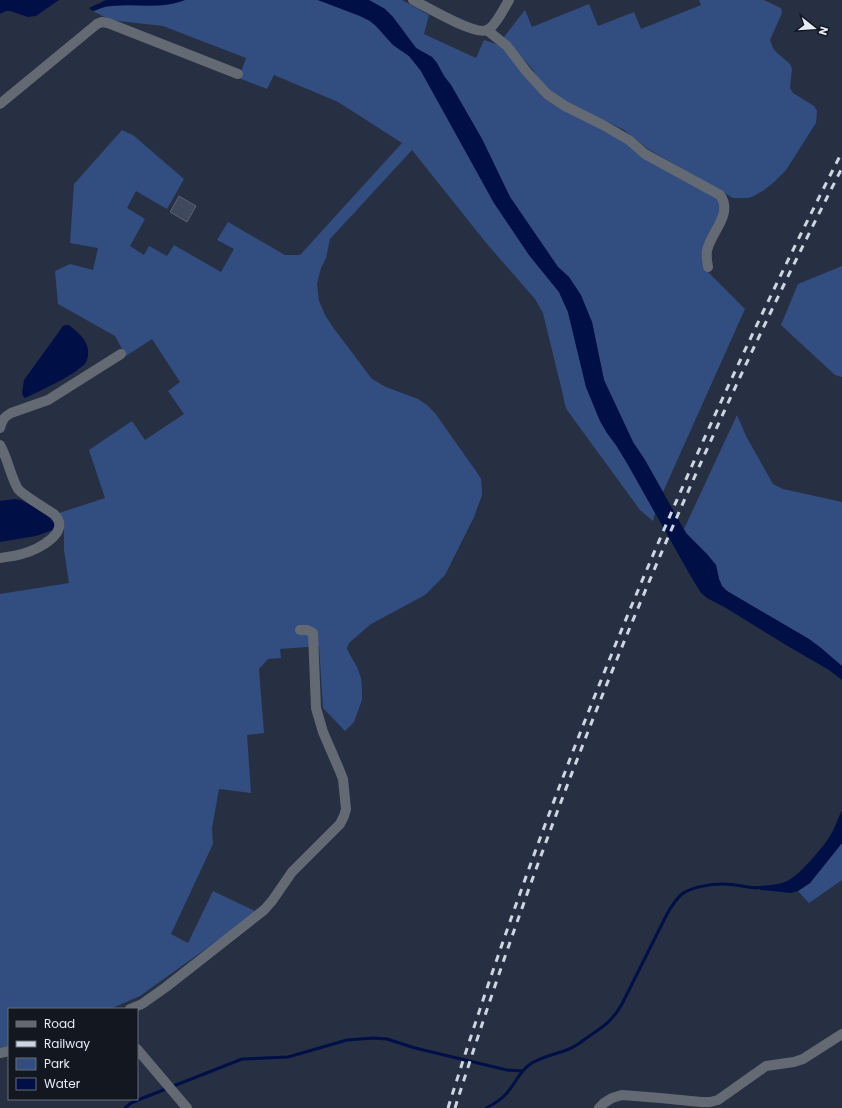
<svg xmlns="http://www.w3.org/2000/svg" width="842" height="1108" font-family="Poppins,sans-serif">
	<rect width="100%" height="100%" fill="#263042"/>
	<g fill="#324d80">
		<path d="M185 0H318L360 16 370 21 376 26 393 45 409 56 417 64 494 203 529 255 559 292 568 312 586 387 600 421 607 433 616 445 627 463 655 513 653 521 640 510 567 410 565 405 563 395 543 313 535 299 487 244 412 150 330 239 326 258 321 268 317 284 319 301 326 317 335 330 372 379 386 387 418 399 427 405 435 413 478 474 481 479 482 490V495L474 517 445 575 425 595 371 624 349 643 347 648 349 653 357 667 361 678 362 689V700L354 722 345 731 323 708 319 646 280 649 281 658 268 659 259 669 264 733 247 735 251 793 219 789 212 828 213 844 171 934 188 943 213 891 257 912 140 996 110 1009H9V1046L0 1048V594L69 583 64 550V523L56 514 105 498 89 450 132 421 145 440 184 414 168 391 180 382 152 339 126 356 115 336 58 304 55 271 70 264 93 270 98 248 70 243 74 184 122 130 133 135 184 179 167 209 136 191 127 208 145 219 130 246 144 255 149 246 167 256 174 245 221 272 234 249 217 240 228 222 285 255H300L402 143 338 102 274 75 267 89 239 78 246 58 163 26 110 20 93 11C99 9 105 6 111 6 136 3 161 9 185 0Z"/>
		<polygon points="369,0 402,0 429,15 424,34 476,58 484,40 496,44 506,51 535,87 613,133 714,195 720,202 722,211 702,254 702,261 704,268 745,309 663,492 645,460 633,442 604,380 592,322 569,277 558,267 510,197 482,139 451,85 444,76 437,63 432,57 416,48 393,17 385,9"/>
		<polygon points="699,0 764,0 781,8 782,13 770,40 773,48 776,52 790,64 792,69 790,88 793,93 814,106 817,111 816,123 786,170 773,183 764,190 754,196 748,198 733,198 648,149 624,130 551,94 542,85 533,70 504,37 525,10 532,27 589,4 598,26 634,12 641,29 701,5"/>
		<polygon points="842,266 842,377 835,375 781,325 798,284"/>
		<polygon points="737,415 746,436 773,484 783,489 842,502 842,666 821,648 809,639 727,591 722,586 719,579 716,565 686,533 684,529"/>
		<polygon points="842,843 842,880 809,903 798,891 810,883"/>
	</g>
	<g fill="#001046">
		<polygon points="0,0 59,0 36,16 28,17 10,11 6,11 0,14"/>
		<path d="M106 0H185C161 10 136 3 111 6 105 6 99 9 93 11L89 8Z"/>
		<polygon points="318,0 369,0 385,9 393,17 416,48 432,57 437,63 444,76 451,85 482,139 510,197 558,267 569,277 581,295 592,322 604,380 633,442 645,460 686,533 707,554 716,565 719,579 722,586 727,591 809,639 821,648 842,666 842,680 829,670 786,645 726,608 707,598 701,593 690,575 627,463 616,445 607,433 600,421 586,387 568,312 559,292 529,255 494,203 421,71 409,56 393,45 376,26 370,21 360,16"/>
		<path d="M66 325H69C75 330 83 336 86 343 89 349 89 358 85 364 82 367 78 369 75 372 59 382 42 390 25 398L23 396 22 393 24 380 63 326Z"/>
		<polygon points="15,499 21,500 42,511 47,515 55,524 53,530 36,536 0,542 0,501"/>
		<path d="M842 810V843L810 883 798 891 791 893 761 890 753 886C763 886 779 885 787 881 798 877 824 846 830 836 835 828 838 818 842 810Z"/>
	</g>
	<g fill="none" stroke-linecap="round" stroke-linejoin="round">
		<g stroke="#001046" stroke-width="3">
			<polyline points="125,1108 131,1103 138,1100 242,1059 288,1057 347,1040 373,1038 387,1039 415,1048 507,1070 522,1071"/>
			<path d="M486 1108C492 1105 499 1101 504 1096 514 1087 518 1073 529 1065 541 1056 555 1055 569 1049 574 1047 580 1043 585 1039 601 1028 612 1022 622 1004L667 914C671 907 675 900 682 894 691 887 711 884 723 884 734 884 746 887 757 888"/>
		</g>
	</g>
	<polygon fill="#3e495d" stroke="#586378" points="179,196 196,206 187,222 170,212"/>
	<g fill="none" stroke-linecap="round" stroke-linejoin="round">
		<g stroke="#646a73" stroke-width="10">
			<path d="M413 0C427 7 475 36 487 30 495 27 504 8 509 0"/>
			<path d="M487 30 507 46 526 71 547 94 565 106 603 125 629 140 645 154 720 195C734 214 710 233 707 251 706 256 707 261 708 267"/>
			<polyline points="0,104 97,24 102,22 108,23 238,74"/>
			<path d="M0 428C2 420 4 417 11 413L48 400 121 354"/>
			<path d="M0 445C8 459 10 475 18 489 23 495 46 509 54 514 73 533 36 550 22 554 15 556 7 557 0 558"/>
			<polyline points="130,1009 142,1004 166,987 264,910 272,901 292,872 340,824 344,816 346,809 343,779 339,769 323,732 316,708 313,633 307,630 300,630"/>
			<polyline points="137,1049 187,1108"/>
			<polyline points="0,1053 9,1051"/>
			<polyline points="599,1108 604,1103 612,1098 622,1095 660,1098 701,1102 710,1102 718,1100 766,1066 794,1062 803,1059 842,1034"/>
		</g>
		<g stroke="#ced5e2" stroke-width="3" stroke-dasharray="7 7" stroke-linecap="butt">
			<path d="M448 1108C551 779 685 460 842 152"/>
			<path d="M455 1108C557 784 688 470 842 168"/>
		</g>
	</g>
	<rect x="8" y="1008" width="130" height="92" fill="#131820" stroke="#676d76"/>
	<rect x="16" y="1021" width="20" height="6" fill="#646a73" stroke="#676d76"/>
	<text x="44" y="1028" font-size="12" fill="#e5ecf8">Road</text>
	<rect x="16" y="1041" width="20" height="6" fill="#ced5e2" stroke="#676d76"/>
	<text x="44" y="1048" font-size="12" fill="#e5ecf8">Railway</text>
	<rect x="16" y="1058" width="20" height="12" fill="#324d80" stroke="#676d76"/>
	<text x="44" y="1068" font-size="12" fill="#e5ecf8">Park</text>
	<rect x="16" y="1078" width="20" height="12" fill="#001046" stroke="#676d76"/>
	<text x="44" y="1088" font-size="12" fill="#e5ecf8">Water</text>
	<g transform="translate(814 28) rotate(107)" stroke="#131820" stroke-width="3" paint-order="stroke">
	<path d="M0-3L7 15L0 10L-7 15Z" fill="#e5ecf8"/>
	<text y="-6" font-size="11" font-weight="bold" text-anchor="middle" fill="#e5ecf8">N</text>
	</g>
</svg>
